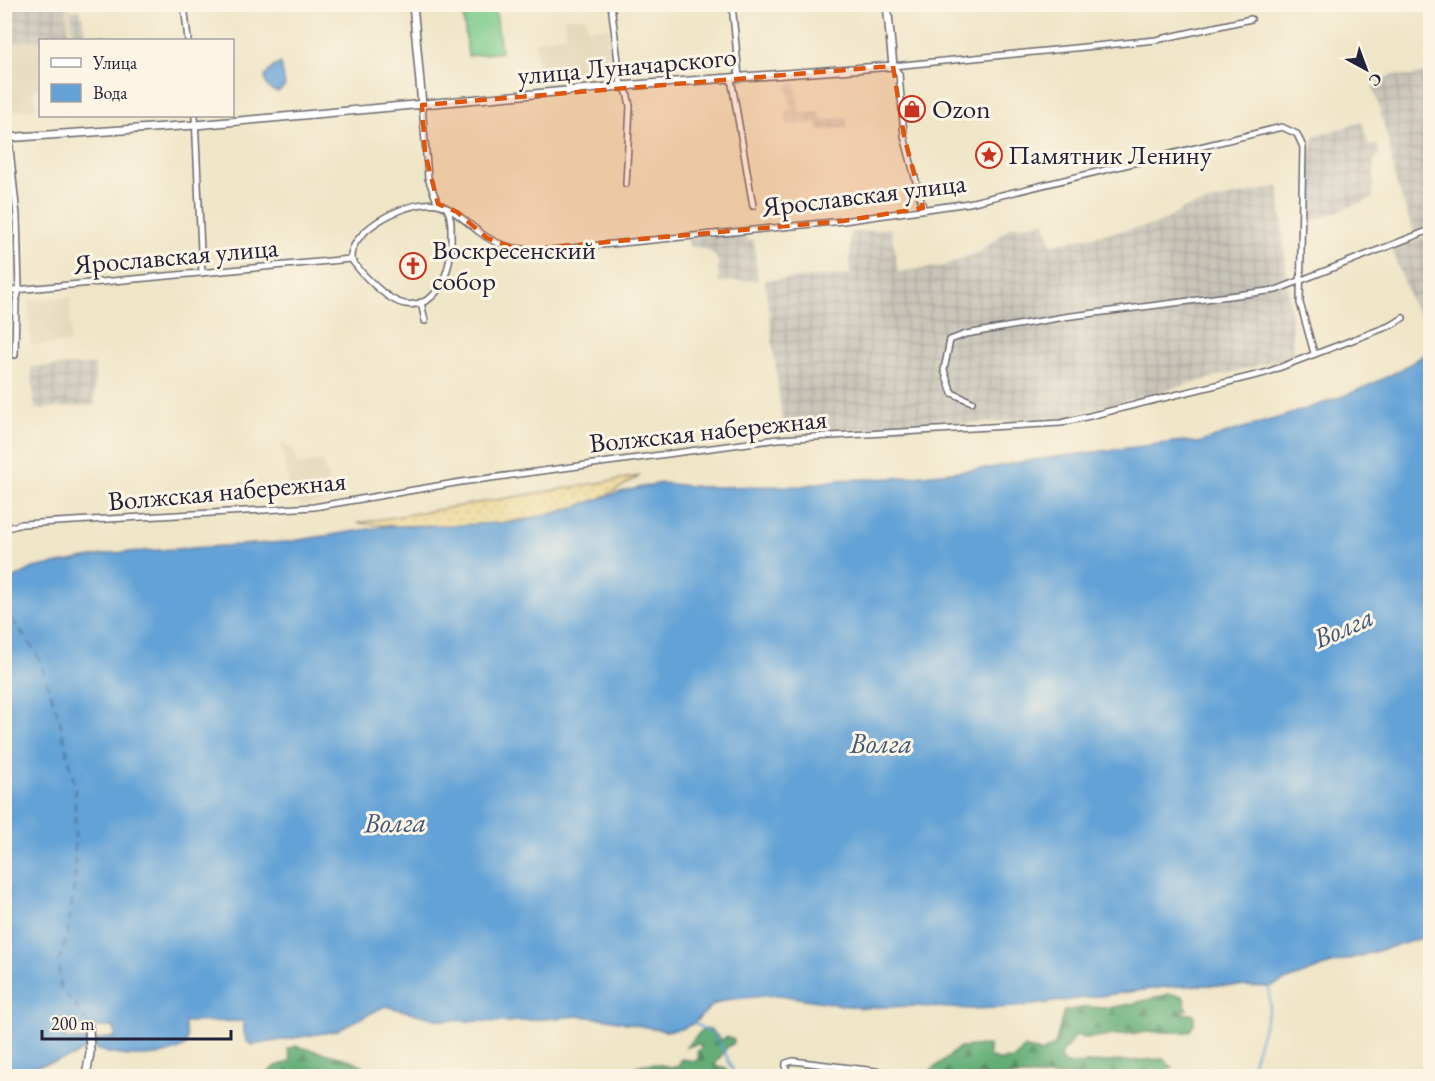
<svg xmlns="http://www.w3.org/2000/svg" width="1435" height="1081" font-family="'EB Garamond',serif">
	<defs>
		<pattern id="industrial-grid" width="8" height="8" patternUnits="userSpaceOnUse" patternTransform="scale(1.5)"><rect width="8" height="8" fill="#c8c4b8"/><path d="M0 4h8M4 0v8" fill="none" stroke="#aca89f"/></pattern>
		<pattern id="forest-firs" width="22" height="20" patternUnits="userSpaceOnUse" patternTransform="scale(1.5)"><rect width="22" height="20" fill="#64ae77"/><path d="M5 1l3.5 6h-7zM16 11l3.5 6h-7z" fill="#528d63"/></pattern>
		<pattern id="sand-dots" width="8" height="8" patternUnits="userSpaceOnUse" patternTransform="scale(1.5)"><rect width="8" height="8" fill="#eeda9e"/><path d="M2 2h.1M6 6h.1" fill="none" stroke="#ccbb89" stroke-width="1.8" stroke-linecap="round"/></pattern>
	</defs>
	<rect width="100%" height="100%" fill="#fcf5e5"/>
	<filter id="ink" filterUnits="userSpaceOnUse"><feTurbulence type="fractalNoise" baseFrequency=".0167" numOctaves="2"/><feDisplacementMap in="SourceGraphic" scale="12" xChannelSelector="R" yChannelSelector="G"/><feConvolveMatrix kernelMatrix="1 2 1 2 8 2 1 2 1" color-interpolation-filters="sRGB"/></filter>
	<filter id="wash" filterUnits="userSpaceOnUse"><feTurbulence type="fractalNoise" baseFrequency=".008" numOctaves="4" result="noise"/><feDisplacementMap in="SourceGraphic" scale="24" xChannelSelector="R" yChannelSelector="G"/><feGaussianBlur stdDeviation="1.35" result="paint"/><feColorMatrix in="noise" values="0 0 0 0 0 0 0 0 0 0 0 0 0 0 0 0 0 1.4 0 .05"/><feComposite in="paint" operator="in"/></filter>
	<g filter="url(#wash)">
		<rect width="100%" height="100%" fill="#efe5c7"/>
		<g fill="#e2d6b7">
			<polygon points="4,5 72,5 74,40 40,40 40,89 34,90 36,109 11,111 5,55"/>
			<polygon points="564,17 586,17 588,29 610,27 616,82 541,89 535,41 566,35"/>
			<polygon points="71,297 70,343 31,345 28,300"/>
			<polygon points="281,442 295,453 297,465 324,461 331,500 301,506 300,503 292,503"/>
		</g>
		<g fill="url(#industrial-grid)">
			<polygon points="5,5 65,5 68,34 44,35 44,40 8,42"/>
			<polygon points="81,10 85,35 106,34 107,40 74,40 71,11"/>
			<polygon points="1428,72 1430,73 1430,224 1414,233 1395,179 1388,139 1373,87 1392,74 1410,76"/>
			<polygon points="796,83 799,114 819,112 821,120 846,117 847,128 818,131 817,123 787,126 786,110 790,109 787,84"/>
			<polygon points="1362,122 1369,146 1377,144 1381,157 1374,159 1373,198 1312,221 1308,189 1309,157 1315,136"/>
			<polygon points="1279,186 1294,356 1061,418 784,435 765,280 850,275 850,233 891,228 898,272 943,266 980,252 1010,227 1045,222 1051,244 1158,224 1187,207"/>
			<polygon points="746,232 747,241 754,240 758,280 719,282 718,261 714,254 702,247 689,246 688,238"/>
			<polygon points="1430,235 1430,330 1412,304 1392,250"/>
			<polygon points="95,365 95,405 35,409 31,367"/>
		</g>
		<g fill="url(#forest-firs)" stroke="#436859" stroke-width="1.5">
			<polygon points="1169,994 1183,996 1187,1009 1179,1012 1194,1015 1194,1024 1189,1032 1148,1032 1084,1038 1076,1035 1059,1057 1065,1064 1163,1059 1173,1068 1152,1076 924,1076 960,1047 989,1045 989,1056 997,1060 1013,1059 1025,1047 1041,1053 1055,1045 1064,1011 1087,1007 1107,1008 1131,1004"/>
			<path d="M703 1029 711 1030 721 1040 727 1037 734 1039V1043L727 1047 714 1066 726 1068 727 1076H628L627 1073C639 1061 657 1063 672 1068L679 1066 681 1059 695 1061 699 1058 697 1052 701 1048V1045L697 1044 686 1047Z"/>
			<polygon points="296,1046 351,1060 363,1066 346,1076 265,1076 274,1067 291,1061 288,1049"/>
		</g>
		<path fill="url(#sand-dots)" stroke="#887e6c" stroke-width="1.5" d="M640 476C624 485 608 496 591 502 519 528 433 531 358 523Z"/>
		<polygon fill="#7bca8b" stroke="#4e7663" stroke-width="1.5" points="462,5 495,5 501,52 468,56"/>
		<g fill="#64a2d6" stroke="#436288" stroke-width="1.5">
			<path d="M281 63 285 86 278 92C269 91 265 85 265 76L273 67Z"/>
			<path d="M1430 350V936L1328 965 1269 987 1202 985 1166 987 1017 1007 973 1009 912 1006 861 1008 779 995 754 997 725 1000 713 1005 694 1023 681 1029 665 1031 608 1019 579 1016 507 1022 440 1020 385 1006 336 1031 252 1045C242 1040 245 1030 243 1021L185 1022C183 1029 190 1037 186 1045 166 1060 119 1058 95 1049V1040L115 1037 114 1027H67L64 1030 65 1039 87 1040V1048L72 1057 5 1074 4 584 33 568 113 553 286 542 388 526 461 525 516 522 559 512 620 492 661 483 701 487 802 486 837 480 895 478 989 468 1032 460 1183 441 1197 443C1210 439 1226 433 1240 429 1299 412 1382 388 1430 350Z"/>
		</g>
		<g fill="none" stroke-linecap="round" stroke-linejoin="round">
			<g stroke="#64a2d6" stroke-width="2">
				<polyline points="693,1022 715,1036 724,1051 735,1076"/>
				<polyline points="9,1076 12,1068"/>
				<polyline points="1249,1076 1270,1006 1269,986"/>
			</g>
			<polyline stroke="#3c5579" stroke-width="1.5" stroke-dasharray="8 6" stroke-linecap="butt" points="4,608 37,654 59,717 75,787 75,879 67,937 59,961 60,987 82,1014 88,1025"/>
		</g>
	</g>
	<g filter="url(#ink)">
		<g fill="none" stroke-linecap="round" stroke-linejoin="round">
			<defs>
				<g id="minor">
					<polyline points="184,4 188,40"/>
					<polyline points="611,4 621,86 627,92 630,106 626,184"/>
					<polyline points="732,4 739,77"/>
					<polyline points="731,78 753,206"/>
					<polyline points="4,91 17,216 19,290 16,302 15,355"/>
					<polyline points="422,105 428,178 438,204"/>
					<polyline points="195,116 202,273"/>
					<polyline points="923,208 904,136 899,74 893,66 1156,40 1251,19"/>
					<path d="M351 259C361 273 387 301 405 304 442 309 452 264 451 236 451 227 452 217 447 209"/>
					<path d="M4 291 351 259C349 228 415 196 441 205 456 211 465 221 478 231 500 249 524 251 551 250L843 221 969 203 1282 127 1297 134 1303 147 1300 303 1314 353"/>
					<polyline points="421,302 425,321"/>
					<polyline points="972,402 952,393 944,370 950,340 966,334 1064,317 1276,290 1430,230"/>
					<polyline points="4,529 22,524 314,507 461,482 778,439 1061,423 1265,373 1392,325 1403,318"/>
					<polyline points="785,1076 786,1063 793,1061 892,1073 904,1076"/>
				</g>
				<g id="tertiary">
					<polyline points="413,4 422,105"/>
					<polyline points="4,138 196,125 621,86 893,66 887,4"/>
					<polyline points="86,1076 90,1053 89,1027"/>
				</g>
			</defs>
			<use href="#minor" stroke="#6a666c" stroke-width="8"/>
			<use href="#tertiary" stroke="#6a666c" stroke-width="10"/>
			<use href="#minor" stroke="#fff" stroke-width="5"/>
			<use href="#tertiary" stroke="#fff" stroke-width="7"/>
		</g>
	</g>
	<path fill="#de560e" fill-opacity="0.2" stroke="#de560e" stroke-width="4.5" stroke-dasharray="12 8" stroke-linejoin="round" d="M893 66 904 136 923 208 843 221 519 250 487 238 457 212 438 204 425 153 422 105Z"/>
	<defs>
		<symbol id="shop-ring" viewBox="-11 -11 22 22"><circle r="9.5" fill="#fcf5e5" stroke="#c8321e" stroke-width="1.5"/><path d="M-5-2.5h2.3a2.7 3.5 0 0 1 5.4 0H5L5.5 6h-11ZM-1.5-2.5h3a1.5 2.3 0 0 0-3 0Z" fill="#c8321e"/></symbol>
		<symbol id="sight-ring" viewBox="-11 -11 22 22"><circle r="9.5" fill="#fcf5e5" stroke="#c8321e" stroke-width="1.5"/><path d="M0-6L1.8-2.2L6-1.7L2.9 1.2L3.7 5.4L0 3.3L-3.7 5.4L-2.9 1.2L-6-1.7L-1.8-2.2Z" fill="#c8321e"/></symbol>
		<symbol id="church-ring" viewBox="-11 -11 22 22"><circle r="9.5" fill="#fcf5e5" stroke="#c8321e" stroke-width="1.5"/><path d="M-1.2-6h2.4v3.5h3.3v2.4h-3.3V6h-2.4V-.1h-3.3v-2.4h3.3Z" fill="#c8321e"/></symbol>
	</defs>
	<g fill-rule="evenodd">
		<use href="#shop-ring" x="897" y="94" width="30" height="30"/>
		<use href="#sight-ring" x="974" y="140" width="30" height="30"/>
		<use href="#church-ring" x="398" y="251" width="30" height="30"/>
	</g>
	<g text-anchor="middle" stroke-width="6" stroke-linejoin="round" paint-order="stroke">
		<g font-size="27" fill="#22223b" stroke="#fcf5e5">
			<text transform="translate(627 66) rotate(-5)" y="9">улица Луначарского</text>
			<text transform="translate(864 195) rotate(-7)" y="9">Ярославская улица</text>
			<text transform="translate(176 256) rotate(-5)" y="9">Ярославская улица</text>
			<text transform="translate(708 431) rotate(-6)" y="9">Волжская набережная</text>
			<text transform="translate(227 491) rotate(-5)" y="9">Волжская набережная</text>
		</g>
		<g font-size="27" fill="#22223b" stroke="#fcf5e5" text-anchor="start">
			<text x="932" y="118">Ozon</text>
			<text x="1008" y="164">Памятник Ленину</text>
			<text x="432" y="259">Воскресенский<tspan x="432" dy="31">собор</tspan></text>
		</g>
		<g font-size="28" font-style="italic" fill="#3c5579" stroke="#fcf5e5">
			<text transform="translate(1343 627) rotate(-24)" y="10">Волга</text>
			<text x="881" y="753">Волга</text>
			<text transform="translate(395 822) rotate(-1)" y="10">Волга</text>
		</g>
	</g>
	<rect width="1435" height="1081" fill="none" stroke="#fcf5e5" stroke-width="24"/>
	<rect x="39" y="39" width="195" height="78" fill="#fcf5e5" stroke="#a5a1a1" stroke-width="1.5"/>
	<rect x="51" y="58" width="30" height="9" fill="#ffffff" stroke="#a5a1a1" stroke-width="1.5"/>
	<text x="93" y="69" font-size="18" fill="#22223b">Улица</text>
	<rect x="51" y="84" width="30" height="18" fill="#64a2d6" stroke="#a5a1a1" stroke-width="1.5"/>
	<text x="93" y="99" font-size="18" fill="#22223b">Вода</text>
	<g transform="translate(1366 69) rotate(139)" stroke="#fcf5e5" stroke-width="4.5" paint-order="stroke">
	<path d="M0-4.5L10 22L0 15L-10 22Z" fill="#22223b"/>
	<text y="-9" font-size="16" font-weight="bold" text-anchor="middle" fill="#22223b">С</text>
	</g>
	<path d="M42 1030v9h189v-9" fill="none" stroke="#22223b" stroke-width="3"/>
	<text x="51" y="1030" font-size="18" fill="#22223b" stroke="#fcf5e5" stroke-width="4.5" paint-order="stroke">200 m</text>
</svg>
